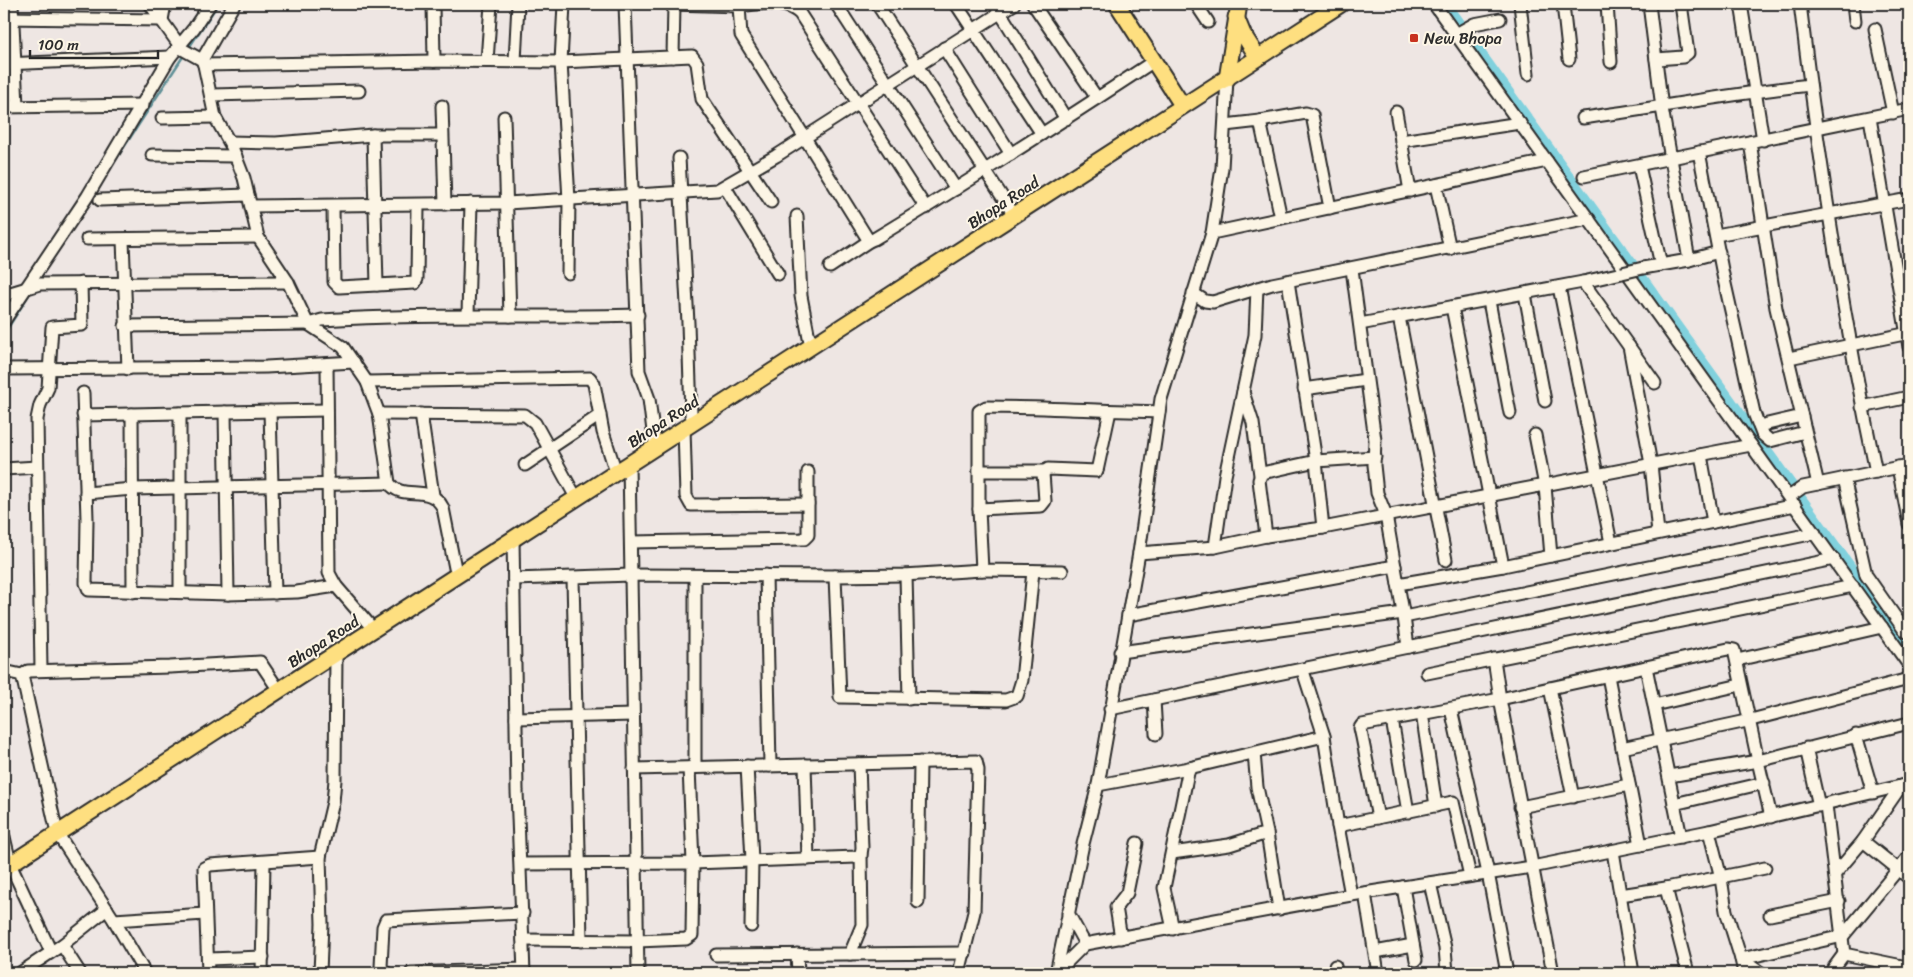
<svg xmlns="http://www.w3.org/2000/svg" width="1913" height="977" font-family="Sriracha,sans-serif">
	<rect width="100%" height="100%" fill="#eee6e3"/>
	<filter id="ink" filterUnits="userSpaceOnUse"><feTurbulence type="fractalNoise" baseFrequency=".02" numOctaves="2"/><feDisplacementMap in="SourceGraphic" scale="10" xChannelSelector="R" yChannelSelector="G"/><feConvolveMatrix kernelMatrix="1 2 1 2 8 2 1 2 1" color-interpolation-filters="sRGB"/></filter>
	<g filter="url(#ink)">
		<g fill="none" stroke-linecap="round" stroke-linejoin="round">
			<g stroke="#5f8f96" stroke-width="2.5">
				<polyline points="188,49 218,4"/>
				<polyline points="113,164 184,55"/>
				<polyline points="4,334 32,290"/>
			</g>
			<polyline stroke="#81d1dd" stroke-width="9" points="1446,4 1909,647"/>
			<defs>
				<g id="minor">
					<polyline points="12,4 17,106"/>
					<path d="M150 4 182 49 202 60 204 65 215 117 232 147 244 178 258 237 288 282 308 324 343 347 367 382 379 414 389 483C403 502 430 482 443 508L455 568 459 574"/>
					<polyline points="433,4 434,61"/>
					<polyline points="564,4 561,62 569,200 568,273"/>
					<polyline points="625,4 639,371 649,399 654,439"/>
					<polyline points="672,4 739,6"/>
					<polyline points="836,4 956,189"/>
					<polyline points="877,4 1014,215"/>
					<polyline points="956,4 1042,134"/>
					<polyline points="995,4 1066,119"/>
					<polyline points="1033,4 1097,98"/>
					<polyline points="1196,4 1208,22"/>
					<polyline points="1434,4 1909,665"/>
					<polyline points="1520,4 1528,74"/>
					<polyline points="1563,4 1569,59"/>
					<polyline points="1607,4 1611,62"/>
					<polyline points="1741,4 1763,140"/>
					<path d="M1800 4C1819 161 1843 317 1876 472"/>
					<polyline points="1853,4 1855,21"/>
					<polyline points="4,18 162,20 165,4"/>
					<polyline points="1875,29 1893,113"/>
					<polyline points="1456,34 1474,24 1500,19"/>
					<polyline points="944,48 1011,154"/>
					<polyline points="673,57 674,4"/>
					<polyline points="1656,59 1683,57 1688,53 1681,4"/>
					<polyline points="202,60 234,4"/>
					<polyline points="487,61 491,4"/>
					<polyline points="515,61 518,4"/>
					<polyline points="4,64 170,57"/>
					<polyline points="204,65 434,61 561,62 692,56 697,63 702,99 771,202"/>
					<polyline points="212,95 359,91"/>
					<polyline points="442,106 445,204"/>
					<polyline points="4,107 143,105"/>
					<polyline points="1396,112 1410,191"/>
					<polyline points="504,117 510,316"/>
					<polyline points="162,118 215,117"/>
					<path d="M1583 118C1659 108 1734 93 1810 85"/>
					<polyline points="1870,118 1909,347"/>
					<polyline points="1260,121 1306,113 1312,115 1330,208"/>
					<polyline points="1225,125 1260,121 1281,218"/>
					<polyline points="373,135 377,285"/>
					<polyline points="1401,141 1520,123"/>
					<polyline points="230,142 276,143 373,135 442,135"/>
					<polyline points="1750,142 1776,308 1818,484"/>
					<polyline points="1699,152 1723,275 1754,413 1762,434 1770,441 1805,432"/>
					<polyline points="152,155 236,156"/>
					<polyline points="679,158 688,323 691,415"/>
					<polyline points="1639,166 1661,265"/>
					<polyline points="1584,176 1909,109"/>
					<polyline points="1436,185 1450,249"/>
					<polyline points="725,187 778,274"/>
					<polyline points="100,200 248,195"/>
					<polyline points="251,206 507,203 717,190 776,156 1014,4"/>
					<polyline points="333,206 334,282 339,287 415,283 417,279 418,205"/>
					<path d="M926 208 800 14C787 0 757 3 739 6L741 35 869 241 874 239C969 182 1061 122 1154 61"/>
					<polyline points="797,216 801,296 809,338"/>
					<polyline points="1212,233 1547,161"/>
					<polyline points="1716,235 1909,199"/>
					<polyline points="87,239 258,237"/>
					<polyline points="123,240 128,369"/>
					<polyline points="1689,260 1719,252"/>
					<polyline points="830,267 869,241"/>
					<polyline points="1643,268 1689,260 1662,108 1649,4"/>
					<polyline points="1352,269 1375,440 1374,465 1377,493 1386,515 1398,584"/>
					<polyline points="1288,281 1316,461 1323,528 1751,445"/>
					<polyline points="1583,282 1655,383"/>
					<polyline points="1559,287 1611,543"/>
					<polyline points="1193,293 1205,301 1213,302 1272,284 1589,219"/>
					<polyline points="1525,294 1545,401"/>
					<polyline points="4,295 40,284 288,282"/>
					<polyline points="1489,301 1510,413"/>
					<polyline points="1452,307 1503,566"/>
					<polyline points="468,315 471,203"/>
					<polyline points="1399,317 1446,560"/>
					<polyline points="4,321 87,197 170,57 194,28 210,4"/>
					<polyline points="1360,324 1583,282 1622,273"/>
					<path d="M125 326 308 324 322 320C427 313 533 318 638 315"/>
					<polyline points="1629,346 1651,464 1658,533"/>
					<polyline points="1789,358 1909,333"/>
					<polyline points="327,364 329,573 336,586 368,623"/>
					<polyline points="4,369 266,367 354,362"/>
					<polyline points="367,382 590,378 594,384 603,432 614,466"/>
					<polyline points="1304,389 1366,380"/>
					<polyline points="1243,392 1253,423 1260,475"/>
					<polyline points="83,393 87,519 86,583 89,590 228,594 297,592 336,586"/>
					<polyline points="1862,407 1909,397"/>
					<polyline points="270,411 275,593"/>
					<polyline points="225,412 228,594"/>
					<polyline points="180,413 180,592"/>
					<polyline points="132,414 133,592"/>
					<polyline points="379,414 525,415 535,423 573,492"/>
					<polyline points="421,414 433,495"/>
					<polyline points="83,415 327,410"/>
					<polyline points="1759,426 1802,416"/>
					<polyline points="684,428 686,496 691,505 808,504"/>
					<polyline points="1535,435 1545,486 1551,556"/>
					<polyline points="1701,455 1713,522"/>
					<polyline points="629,464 638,973"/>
					<polyline points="525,465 600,415"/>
					<polyline points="1898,467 1909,524"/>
					<polyline points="4,469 37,467"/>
					<polyline points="979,471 1044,471"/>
					<polyline points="1844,478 1866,575 1903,628 1907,632 1909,632"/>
					<polyline points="86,493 133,489 389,483"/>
					<polyline points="1789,497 1803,487 1909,465"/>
					<polyline points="1795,505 1503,566 1398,584 1404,617 1815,533"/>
					<polyline points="979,509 1041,506 1045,501 1043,473 1048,469 1097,471 1110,411"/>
					<polyline points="1266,536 1259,480 1262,473 1316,461 1375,457"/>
					<polyline points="513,538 517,791 524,973"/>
					<polyline points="631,542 804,539 808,535 808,472"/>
					<polyline points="1215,547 1266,536 1323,528"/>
					<polyline points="1139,553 1215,547 1225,476 1255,335 1257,288"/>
					<polyline points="982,570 904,575 835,576 840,697 1006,700 1017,696 1022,680 1033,571"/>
					<path d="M1062 571 982 570 979 509V411L986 407C1044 407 1101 411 1159 412"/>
					<polyline points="766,575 770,766"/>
					<polyline points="906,575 909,699"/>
					<polyline points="573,578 581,941"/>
					<polyline points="514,579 631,575 835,576"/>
					<polyline points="1128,615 1395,566"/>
					<polyline points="1404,617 1408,647 1834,559"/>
					<polyline points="1120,652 1403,613"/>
					<polyline points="1494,659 1500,699 1553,973"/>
					<polyline points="1737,660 1882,627"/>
					<polyline points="1646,667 1681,837"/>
					<polyline points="41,670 37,419 40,405 48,388 52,327 82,325 81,283"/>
					<polyline points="4,671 22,675"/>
					<polyline points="1303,671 1324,736"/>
					<polyline points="1427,673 1853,586"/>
					<polyline points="1608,676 1641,845"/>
					<polyline points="1550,688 1573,797"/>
					<polyline points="1154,700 1156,734"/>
					<polyline points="1654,705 1740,685"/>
					<polyline points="1110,709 1408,647"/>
					<polyline points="1451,709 1488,873 1507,973"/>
					<polyline points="1422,713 1436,806"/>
					<polyline points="516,718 633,715"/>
					<polyline points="1392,720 1408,812"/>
					<polyline points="1856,735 1873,793"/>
					<polyline points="1622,748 1747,721 1909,679"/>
					<polyline points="1806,748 1819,806"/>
					<polyline points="805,765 808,859"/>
					<polyline points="747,766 752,860 751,926"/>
					<polyline points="695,767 695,576"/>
					<polyline points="634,769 976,761 978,770 974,912 959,973"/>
					<polyline points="1669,776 1758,761 1771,817"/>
					<polyline points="1098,785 1189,768 1324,736 1338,826 1453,802 1470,876"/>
					<polyline points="1901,786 1863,841 1909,878"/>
					<polyline points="1674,804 1764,783"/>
					<polyline points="1826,805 1844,954 1907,967"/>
					<polyline points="1520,807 1629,785"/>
					<polyline points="1378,818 1362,737 1360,728 1362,725 1500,699 1728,649 1734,650 1758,761 1909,723"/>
					<polyline points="1338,826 1351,895"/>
					<polyline points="1267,833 1279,909"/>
					<polyline points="4,837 8,854"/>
					<polyline points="1613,851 1633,973"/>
					<polyline points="1172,853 1229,845 1267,833 1257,787 1254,753"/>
					<polyline points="10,864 51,952"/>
					<polyline points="521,864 693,863 856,857 861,854 862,848 859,764"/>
					<polyline points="1835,874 1863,841"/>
					<polyline points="1430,883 1445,948 1447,973"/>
					<polyline points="1403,887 1416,960"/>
					<polyline points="1365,893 1378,973"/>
					<polyline points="1620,895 1666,888"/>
					<polyline points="918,902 920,762"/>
					<polyline points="1770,915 1839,901"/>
					<polyline points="114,920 205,914"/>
					<polyline points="1173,929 1164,888 1189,768"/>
					<polyline points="1121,938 1116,907 1127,893 1137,843"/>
					<polyline points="523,940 637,941 686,939 692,935 693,863 689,768"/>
					<polyline points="1085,944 1351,895 1532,867 1709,831"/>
					<polyline points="62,945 80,973"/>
					<polyline points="1375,952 1413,945"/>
					<polyline points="797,954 798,973"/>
					<polyline points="850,954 862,925 861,854"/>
					<polyline points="716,955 965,953"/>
					<polyline points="209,959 263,957"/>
					<polyline points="1335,966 1336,973"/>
					<polyline points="20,973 62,945 107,909"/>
					<polyline points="145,973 114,920 57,833 22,675 28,671 170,667 260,662 274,683"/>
					<polyline points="208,973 204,868 210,865 320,857"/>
					<polyline points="262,973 264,862"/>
					<polyline points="320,973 322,924 320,857 333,802 335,780 336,654"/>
					<polyline points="386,973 381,967 383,927 386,920 523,913"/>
					<polyline points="411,973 524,969"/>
					<polyline points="1056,973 1083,844 1098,785 1139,553 1161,399 1212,233 1222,168 1227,79"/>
					<polyline points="1056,973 1085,944 1068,913"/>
					<polyline points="1688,973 1666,888 1765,868"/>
					<polyline points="1744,973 1741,959 1843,936 1909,856"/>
					<polyline points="1761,973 1741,959 1726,911 1721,878 1709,831 1909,784"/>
					<polyline points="1830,973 1844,954"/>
				</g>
				<g id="major">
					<polyline points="1117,4 1182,105"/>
					<polyline points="1236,17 1243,34 1255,53"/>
					<polyline points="1227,79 1239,4"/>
					<polyline points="4,868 1341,4"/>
				</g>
			</defs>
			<use href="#minor" stroke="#2b2b2b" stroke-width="15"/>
			<use href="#major" stroke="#2b2b2b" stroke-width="19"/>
			<use href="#minor" stroke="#fcf5e5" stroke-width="11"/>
			<use href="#major" stroke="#fedf80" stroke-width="15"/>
			<defs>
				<polyline id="minor-bridge" points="1622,273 1643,268"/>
			</defs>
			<use href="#minor-bridge" stroke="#2b2b2b" stroke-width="15" stroke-linecap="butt"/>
			<use href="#minor-bridge" stroke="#fcf5e5" stroke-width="11"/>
		</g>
	</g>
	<rect fill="#c8321e" stroke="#fcf5e5" stroke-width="2" x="1409" y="33" width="10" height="10" rx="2.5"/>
	<g text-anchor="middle" stroke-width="4" stroke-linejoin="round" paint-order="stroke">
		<g font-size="16" fill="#2b2b2b" stroke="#fcf5e5" text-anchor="start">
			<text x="1424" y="44">New Bhopa</text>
		</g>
		<g font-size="16" fill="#2b2b2b" stroke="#fcf5e5">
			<text transform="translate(1003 202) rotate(-33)" y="6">Bhopa Road</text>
			<text transform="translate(663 421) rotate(-33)" y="6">Bhopa Road</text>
			<text transform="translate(323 641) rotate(-33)" y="6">Bhopa Road</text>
		</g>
	</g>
	<rect width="1913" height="977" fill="none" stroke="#fcf5e5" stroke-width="20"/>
	<rect x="10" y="10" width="1893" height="957" fill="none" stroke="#2b2b2b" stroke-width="2" filter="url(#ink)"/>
	<path d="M30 50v8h128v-8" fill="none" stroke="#2b2b2b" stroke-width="2.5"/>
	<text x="38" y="50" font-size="15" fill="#2b2b2b" stroke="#fcf5e5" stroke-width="4" paint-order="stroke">100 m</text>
</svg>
